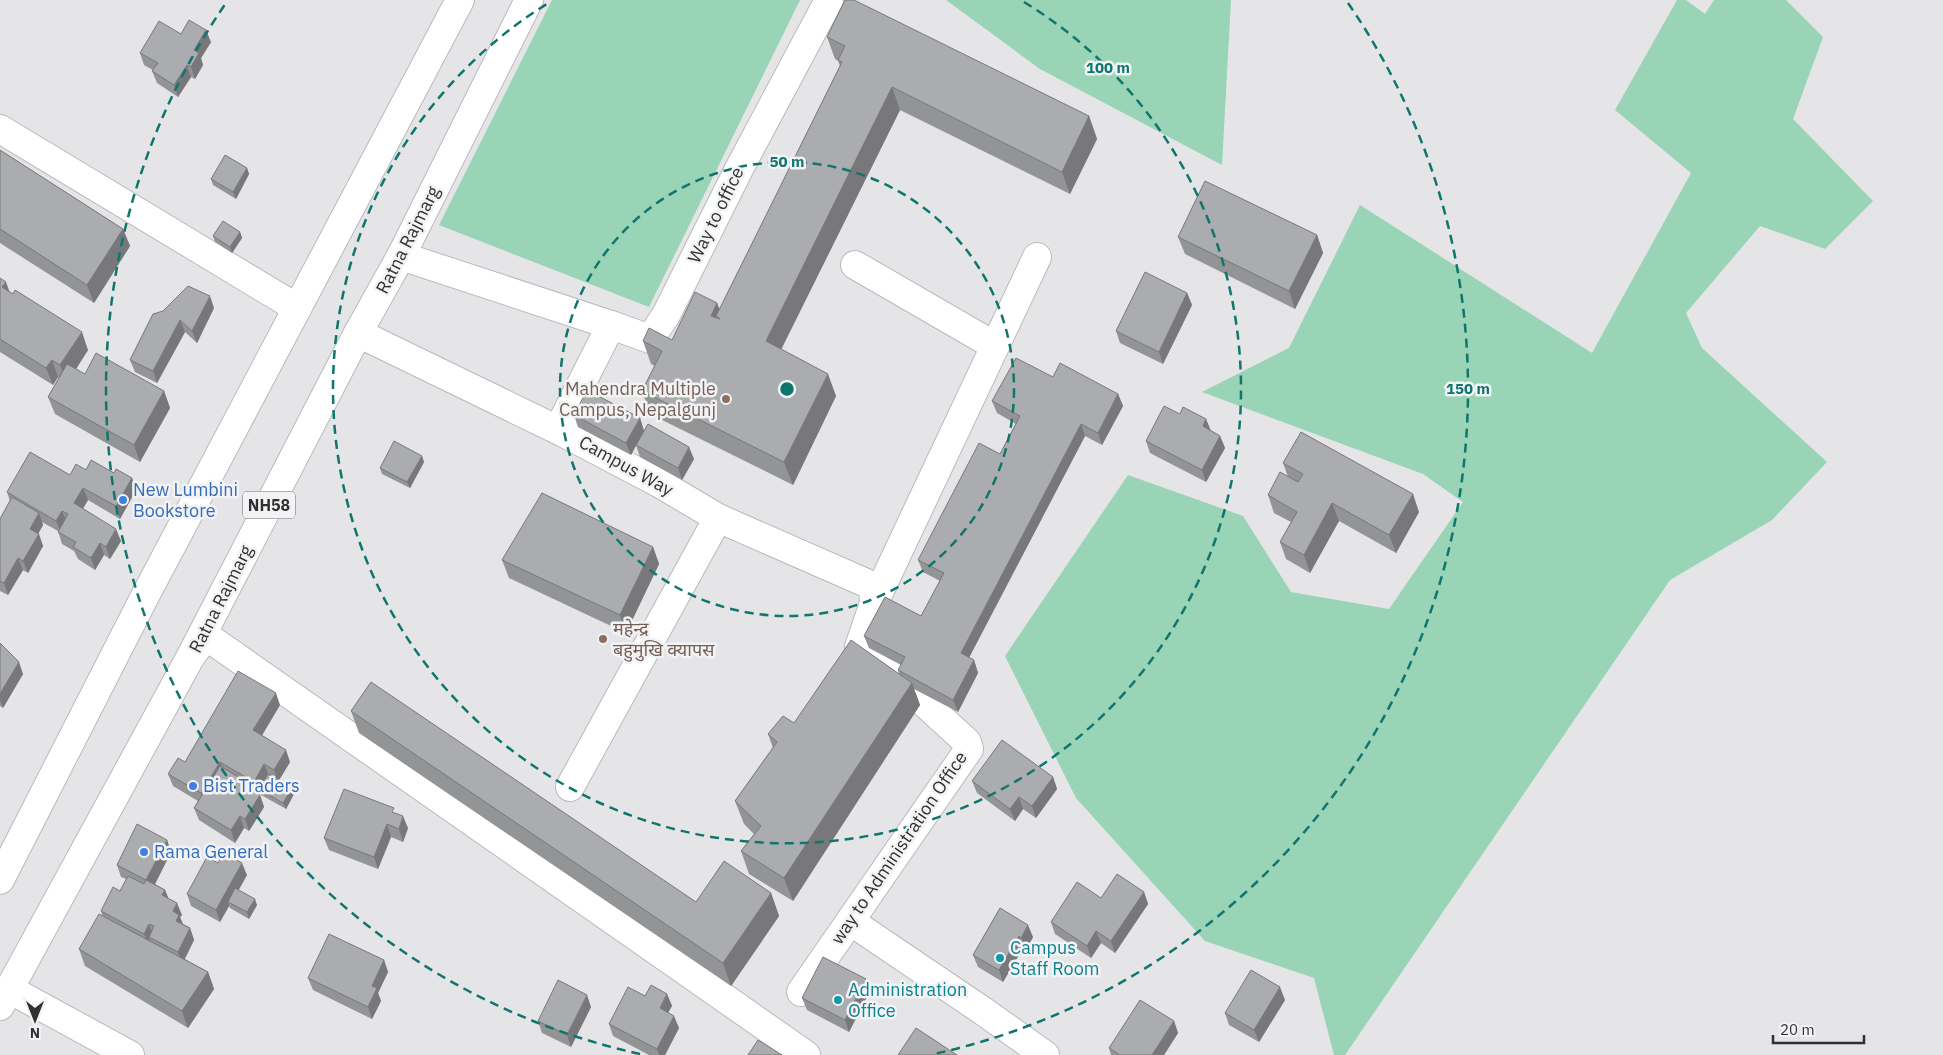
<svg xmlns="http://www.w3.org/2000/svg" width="1943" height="1055" font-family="'IBM Plex Sans','Noto Sans Devanagari',sans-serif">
	<rect width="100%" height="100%" fill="#e5e5e8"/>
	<g fill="#98d4b5">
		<polygon points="552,0 800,0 649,307 439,225"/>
		<polygon points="946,0 1231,0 1222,165 1040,69"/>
		<polygon points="1677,0 1686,0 1705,14 1714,0 1786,0 1823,37 1793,119 1873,201 1825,249 1760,226 1686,313 1702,348 1827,462 1772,520 1670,580 1345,1055 1334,1055 1314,978 1205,941 1076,798 1005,656 1128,475 1243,516 1291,592 1389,609 1463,502 1423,474 1202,392 1289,348 1360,205 1592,353 1691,173 1615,110"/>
	</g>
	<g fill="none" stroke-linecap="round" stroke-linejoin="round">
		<defs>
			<g id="minor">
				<polyline points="0,129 297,308"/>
				<polyline points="401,256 611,325 561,424 561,428 564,433 659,483 718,518 570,787"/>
				<polyline points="855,265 995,346"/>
				<polyline points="611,325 650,339 666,315 739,169 829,0"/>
				<polyline points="358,333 564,433"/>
				<polyline points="718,518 873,586 874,603 859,647 873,661 886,668 967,742 969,749 801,992"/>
				<polyline points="874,603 1037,257"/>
				<polyline points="191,656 206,636 806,1055"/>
				<polyline points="850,921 983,1011 1045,1055"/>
				<polyline points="9,989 130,1055"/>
			</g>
			<g id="highway">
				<polyline points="0,880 144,598 460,0"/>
				<polyline points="0,1006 191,656 358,333 401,256 529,0"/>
			</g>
		</defs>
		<use href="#minor" stroke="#b9babc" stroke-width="30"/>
		<use href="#highway" stroke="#b9babc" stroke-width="30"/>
		<use href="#minor" stroke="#fff" stroke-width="28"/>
		<use href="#highway" stroke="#fff" stroke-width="28"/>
	</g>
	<g fill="#939496">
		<polygon points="181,34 211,42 201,58 203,65 195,79 191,77 178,97 157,83 152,71 153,70 144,65 140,53"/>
		<polygon points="827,37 1089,116 1097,139 1070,194 900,110 781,349 836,396 793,485 650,414 642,391 655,366 651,364 643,341 672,340 717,303 720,310 840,66 838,61 835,59"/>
		<polygon points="0,150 123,229 130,246 94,303 0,243"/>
		<polygon points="247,168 249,174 236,199 213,185 211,179"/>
		<polygon points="240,232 242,238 232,253 215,242 213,236"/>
		<polygon points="1317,235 1323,253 1295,309 1185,254 1178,237"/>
		<polygon points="0,278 9,292 88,350 76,369 85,374 164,391 170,408 140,462 55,414 48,397 59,378 58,377 53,385 0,352"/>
		<polygon points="1187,293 1192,305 1163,364 1120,343 1116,331"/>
		<polygon points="214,308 197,343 185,332 157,383 135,372 130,360 153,314"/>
		<polygon points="1053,377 1118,394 1123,406 1102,445 1085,436 969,658 974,660 978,673 958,712 914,689 920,705 793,901 749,874 741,851 754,834 744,824 735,801 773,748 768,734 794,723 899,674 898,670 901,665 869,648 864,636 921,616 940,581 923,572 918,560 1000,454 1016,424 997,413 992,401"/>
		<polygon points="1180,414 1206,419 1210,430 1220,436 1225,448 1206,482 1150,453 1146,441"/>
		<polygon points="574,415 640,418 644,431 694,459 682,480 640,457 636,445 631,455 578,427"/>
		<polygon points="424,462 410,488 382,474 380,468"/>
		<polygon points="1283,463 1419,512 1396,553 1339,521 1310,573 1286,559 1280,542 1291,522 1274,513 1268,495 1288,477"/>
		<polygon points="114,473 132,478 136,490 120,519 88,500 83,509 121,541 110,559 104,555 95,570 78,559 74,551 62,544 58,531 42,522 43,525 38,534 43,546 28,573 23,570 8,595 0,591 0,519 10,501 7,492 70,475"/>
		<polygon points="653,547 659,564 626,633 509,578 502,560"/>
		<polygon points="0,643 23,674 3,708 0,706"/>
		<polygon points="280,705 262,735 290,762 279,780 294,794 286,809 261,795 260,791 258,794 260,795 264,807 249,831 244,828 235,843 199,820 194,808 198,801 173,786 168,774 185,762"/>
		<polygon points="351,711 696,902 771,893 779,916 731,986 359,733"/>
		<polygon points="1053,777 1057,789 1036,818 1023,809 1015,821 977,793 972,781"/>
		<polygon points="395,813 408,828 403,842 391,837 378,869 329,850 324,838"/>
		<polygon points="167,840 171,852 155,884 165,890 168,898 182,915 180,917 183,924 190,928 194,940 185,959 208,972 214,989 188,1028 85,966 79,949 102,915 101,911 120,891 126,879 121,877 117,865"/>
		<polygon points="218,863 247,875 238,890 257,905 249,919 230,908 229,906 220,922 191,906 187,894"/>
		<polygon points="1144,892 1148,904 1115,953 1101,943 1091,958 1055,934 1051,922"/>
		<polygon points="1000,908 1033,937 1026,950 1023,948 1003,982 978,967 973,955"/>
		<polygon points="384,960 388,972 378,993 381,1001 372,1019 313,990 308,978"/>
		<polygon points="870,991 849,1032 807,1010 802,998"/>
		<polygon points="667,994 672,1006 668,1012 679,1028 665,1055 649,1055 613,1036 609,1024 645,996"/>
		<polygon points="1285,1000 1259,1042 1229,1025 1225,1013"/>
		<polygon points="591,1007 571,1047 542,1033 538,1021"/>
		<polygon points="1174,1021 1178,1033 1164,1055 1111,1055 1109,1048"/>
	</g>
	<g fill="#78787a">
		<polygon points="206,30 211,42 201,58 203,65 195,79 191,67 194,50"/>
		<polygon points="187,65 191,77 178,97 174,85"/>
		<polygon points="892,87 900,110 774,364 766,341"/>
		<polygon points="1089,116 1097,139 1070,194 1062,172"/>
		<polygon points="247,168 249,174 236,199 233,192"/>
		<polygon points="123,229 130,246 94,303 87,285"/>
		<polygon points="240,232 242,238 232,253 230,247"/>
		<polygon points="1317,235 1323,253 1295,309 1289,291"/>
		<polygon points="6,282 12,299 2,287"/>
		<polygon points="1187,293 1192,305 1163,364 1159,352"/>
		<polygon points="210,296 214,308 197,343 192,331"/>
		<polygon points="717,303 725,325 720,319 716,316 722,332 711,316"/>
		<polygon points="180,320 185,332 157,383 153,371"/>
		<polygon points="82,332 88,350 67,383 60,365"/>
		<polygon points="52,360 58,377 53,385 46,368"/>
		<polygon points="828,374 836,396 793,485 784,462"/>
		<polygon points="164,391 170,408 140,462 134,445"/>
		<polygon points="1118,394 1123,406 1102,445 1098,433"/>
		<polygon points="640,418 644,431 631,455 626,443"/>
		<polygon points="1206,419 1211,431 1203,426"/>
		<polygon points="1081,424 1085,436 965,665 961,653"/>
		<polygon points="1220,436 1225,448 1206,482 1202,470"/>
		<polygon points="689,447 694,459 682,480 678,468"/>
		<polygon points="422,456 424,462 410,488 407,482"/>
		<polygon points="132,478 136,490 120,519 116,506"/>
		<polygon points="83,488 88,500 78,516 74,503"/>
		<polygon points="1413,494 1419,512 1396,553 1389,535"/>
		<polygon points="1332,503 1339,521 1310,573 1304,555"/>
		<polygon points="62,511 67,523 61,533 56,521"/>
		<polygon points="39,513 43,525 34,541 30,529"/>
		<polygon points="116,529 121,541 110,559 106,547"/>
		<polygon points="39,534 43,546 28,573 23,561"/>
		<polygon points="100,543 104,555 95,570 91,558"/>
		<polygon points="653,547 659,564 626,633 620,615"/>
		<polygon points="18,558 23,570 8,595 4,583"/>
		<polygon points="974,660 978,673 958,712 953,700"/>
		<polygon points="19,662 23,674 3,708 0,700 0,694"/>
		<polygon points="912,683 920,705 793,901 784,878"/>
		<polygon points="276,693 280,705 258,742 253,730"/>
		<polygon points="286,750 290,762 278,782 274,770"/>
		<polygon points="220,762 224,774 205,805 201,793"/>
		<polygon points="264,764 269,776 259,789 260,791 258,794 254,782"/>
		<polygon points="1053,777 1057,789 1036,818 1032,806"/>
		<polygon points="250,784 255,796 248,788"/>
		<polygon points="292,788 294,794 286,809 283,803"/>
		<polygon points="260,795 264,807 249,831 245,819"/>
		<polygon points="1019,797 1023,809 1015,821 1010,809"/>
		<polygon points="240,816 244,828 235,843 231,830"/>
		<polygon points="403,816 408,828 403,842 399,829"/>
		<polygon points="387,824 391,837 378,869 374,857"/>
		<polygon points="167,840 171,852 151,892 146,880"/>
		<polygon points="242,863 247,875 231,904 228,902 229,906 220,922 216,910"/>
		<polygon points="165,890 170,902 162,895"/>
		<polygon points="1144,892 1148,904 1115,953 1111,941"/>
		<polygon points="771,893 779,916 731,986 723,963"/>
		<polygon points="255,899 257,905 249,919 247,912"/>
		<polygon points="177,903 182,915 180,917 184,927 181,933 173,911"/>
		<polygon points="149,924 153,936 149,937 150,942 149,946 144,934"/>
		<polygon points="1028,925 1033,937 1026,950 1021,938"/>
		<polygon points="190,928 194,940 182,964 178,952"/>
		<polygon points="1096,931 1101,943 1091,958 1087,946"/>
		<polygon points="1019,936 1023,948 1003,982 999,970"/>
		<polygon points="384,960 388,972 378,993 381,1001 372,1019 368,1007 372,986"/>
		<polygon points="208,972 214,989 188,1028 182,1011"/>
		<polygon points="866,979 870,991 849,1032 845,1020"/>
		<polygon points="1280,987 1285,1000 1259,1042 1254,1030"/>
		<polygon points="667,994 672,1006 664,1020 660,1008"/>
		<polygon points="587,995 591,1007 571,1047 567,1035"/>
		<polygon points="674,1016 679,1028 665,1055 659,1055 657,1049"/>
		<polygon points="1174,1021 1178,1033 1164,1055 1152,1055"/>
	</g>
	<g fill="#abacaf" stroke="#78787a">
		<polygon points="845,0 854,0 1089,116 1062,172 892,87 766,341 828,374 784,462 642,391 662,351 643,341 649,328 672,340 695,292 717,303 711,316 720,319 716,316 842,62 838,60 845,46 827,37"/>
		<polygon points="189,20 206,30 194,50 199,53 191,67 187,65 174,85 152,71 158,63 140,53 159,21 181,34"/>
		<polygon points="0,150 123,229 87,285 0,229"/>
		<polygon points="225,155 247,168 233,192 211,179"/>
		<polygon points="1205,181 1317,235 1289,291 1178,237"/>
		<polygon points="223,221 240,232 230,247 213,236"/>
		<polygon points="1145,272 1187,293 1159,352 1116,331"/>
		<polygon points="0,278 6,282 2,287 13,294 15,290 82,332 60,365 52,360 46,368 0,339"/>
		<polygon points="188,286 210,296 192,331 180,320 153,371 130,360 153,314 163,311"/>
		<polygon points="96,353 164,391 134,445 48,397 67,364 85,374"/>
		<polygon points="1016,358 1053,377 1060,363 1118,394 1098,433 1081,424 961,653 974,660 953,700 898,670 905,657 864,636 885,597 921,616 944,573 918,560 979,443 1000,454 1020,416 992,401"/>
		<polygon points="587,390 640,418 626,443 574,415"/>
		<polygon points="1164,406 1180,414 1183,407 1206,419 1203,426 1220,436 1202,470 1146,441"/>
		<polygon points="648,424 689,447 678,468 636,445"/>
		<polygon points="1301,432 1413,494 1389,535 1332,503 1304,555 1280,542 1297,512 1268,495 1280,472 1298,482 1303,474 1283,463"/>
		<polygon points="394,441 422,456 407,482 380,468"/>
		<polygon points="30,452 70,475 76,464 86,470 91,460 114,473 116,469 132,478 116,506 83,488 74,503 116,529 106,547 100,543 91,558 73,547 76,542 58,532 68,514 62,511 56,521 7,492"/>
		<polygon points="542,493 653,547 620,615 502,560"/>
		<polygon points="12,497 39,513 30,529 39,534 23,561 18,558 4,583 0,581 0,519"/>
		<polygon points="851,640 912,683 784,878 741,851 761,826 735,801 777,742 768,734 783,716 794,723"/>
		<polygon points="0,643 19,662 0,694"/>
		<polygon points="238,671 276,693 253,730 286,750 274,770 264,764 254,782 220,762 201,793 168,774 178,758 185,762"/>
		<polygon points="371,682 696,902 724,861 771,893 723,963 351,711"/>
		<polygon points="1002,740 1053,777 1032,806 1019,797 1010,809 972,781"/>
		<polygon points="220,766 250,784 248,788 260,795 245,819 240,816 231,830 194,808"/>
		<polygon points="268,774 292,788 283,803 259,789"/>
		<polygon points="344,789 394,808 392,812 403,816 399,829 387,824 374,857 324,838"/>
		<polygon points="137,824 167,840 146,880 165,890 162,895 177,903 173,911 179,915 176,921 190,928 178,952 149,937 154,926 149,924 144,934 101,911 113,887 120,891 128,876 144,884 146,880 117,865"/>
		<polygon points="224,853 242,863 216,910 187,894 207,857 218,863"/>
		<polygon points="1117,874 1144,892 1111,941 1096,931 1087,946 1051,922 1077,882 1101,898"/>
		<polygon points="235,888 255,899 247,912 228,902"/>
		<polygon points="1000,908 1028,925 1021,938 1019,936 999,970 973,955"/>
		<polygon points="99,914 208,972 182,1011 79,949"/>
		<polygon points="329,934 384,960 372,986 377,988 368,1007 308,978"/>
		<polygon points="823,957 866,979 845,1020 802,998"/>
		<polygon points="1251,970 1280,987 1254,1030 1225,1013"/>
		<polygon points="558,980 587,995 567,1035 538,1021"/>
		<polygon points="651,985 667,994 660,1008 674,1016 657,1049 609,1024 628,987 645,996"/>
		<polygon points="1140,1000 1174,1021 1152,1055 1120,1055 1109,1048"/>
		<polygon points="916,1028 957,1055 898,1055"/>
		<polygon points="758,1040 782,1055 748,1055"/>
	</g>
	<g fill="none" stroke="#0f766e" stroke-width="2.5" stroke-dasharray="9 6">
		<circle cx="787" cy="389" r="227"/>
		<path d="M1024 2A454 454 0 1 1 550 2"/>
		<path d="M640 1054A681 681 0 0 1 226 3M1348 3A681 681 0 0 1 934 1054"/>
	</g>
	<g fill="#8d6e63" stroke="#f2f3f5" stroke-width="2">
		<circle cx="726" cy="399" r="5"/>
		<circle cx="603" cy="639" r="5"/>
	</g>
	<g fill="#3f7fe0" stroke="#f2f3f5" stroke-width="2">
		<circle cx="123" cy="500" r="5"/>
		<circle cx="193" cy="786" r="5"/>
		<circle cx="144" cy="852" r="5"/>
	</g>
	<g fill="#0f9aa8" stroke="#f2f3f5" stroke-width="2">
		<circle cx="1000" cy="958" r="5"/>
		<circle cx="838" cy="1000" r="5"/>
	</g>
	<g text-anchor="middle" stroke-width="5" stroke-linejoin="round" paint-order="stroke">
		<rect fill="#f2f3f5" stroke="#6a6a6c" stroke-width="1" x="243" y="491.5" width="52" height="27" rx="4"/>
		<g font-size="16" font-weight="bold" fill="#303031">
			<text x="269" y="511">NH58</text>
		</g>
		<g font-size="18" fill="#303031" stroke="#f2f3f5">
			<text transform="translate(716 215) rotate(-64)" y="6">Way to office</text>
			<text transform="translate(408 240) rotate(-63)" y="6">Ratna Rajmarg</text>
			<text transform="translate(626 466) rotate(29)" y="6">Campus Way</text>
			<text transform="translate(221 599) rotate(-63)" y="6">Ratna Rajmarg</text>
			<text transform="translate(899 848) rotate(-56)" y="6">way to Administration Office</text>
		</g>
		<g font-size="18" fill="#785e54" stroke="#f2f3f5" text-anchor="end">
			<text x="716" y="395">Mahendra Multiple<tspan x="716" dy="21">Campus, Nepalgunj</tspan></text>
			<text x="613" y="635" text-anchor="start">महेन्द्र<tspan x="613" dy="21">बहुमुखि क्यापस</tspan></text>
		</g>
		<g font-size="18" fill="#366cbe" stroke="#f2f3f5" text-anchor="start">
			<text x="133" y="496">New Lumbini<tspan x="133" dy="21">Bookstore</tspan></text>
			<text x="203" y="792">Bist Traders</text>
			<text x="154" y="858">Rama General</text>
		</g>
		<g font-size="18" fill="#0d838f" stroke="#f2f3f5" text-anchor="start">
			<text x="1010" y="954">Campus<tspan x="1010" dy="21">Staff Room</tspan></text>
			<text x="848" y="996">Administration<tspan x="848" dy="21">Office</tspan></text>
		</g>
	</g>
	<circle cx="787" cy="389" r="8" fill="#0f766e" stroke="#f2f3f5" stroke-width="2.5"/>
	<g font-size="15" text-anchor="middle" font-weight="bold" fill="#0f766e" stroke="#f2f3f5" stroke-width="5" stroke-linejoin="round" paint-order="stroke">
		<text x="1108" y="73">100 m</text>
		<text x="787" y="167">50 m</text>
		<text x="1468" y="394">150 m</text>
	</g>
	<g transform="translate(35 1020) rotate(180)" stroke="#f2f3f5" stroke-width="4" paint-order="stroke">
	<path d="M0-4L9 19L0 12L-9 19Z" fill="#303031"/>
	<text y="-8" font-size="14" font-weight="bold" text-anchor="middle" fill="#303031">N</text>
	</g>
	<path d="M1773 1035v8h91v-8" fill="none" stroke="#303031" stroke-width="2.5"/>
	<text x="1780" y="1035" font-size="15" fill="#303031" stroke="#f2f3f5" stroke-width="4" paint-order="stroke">20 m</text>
</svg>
